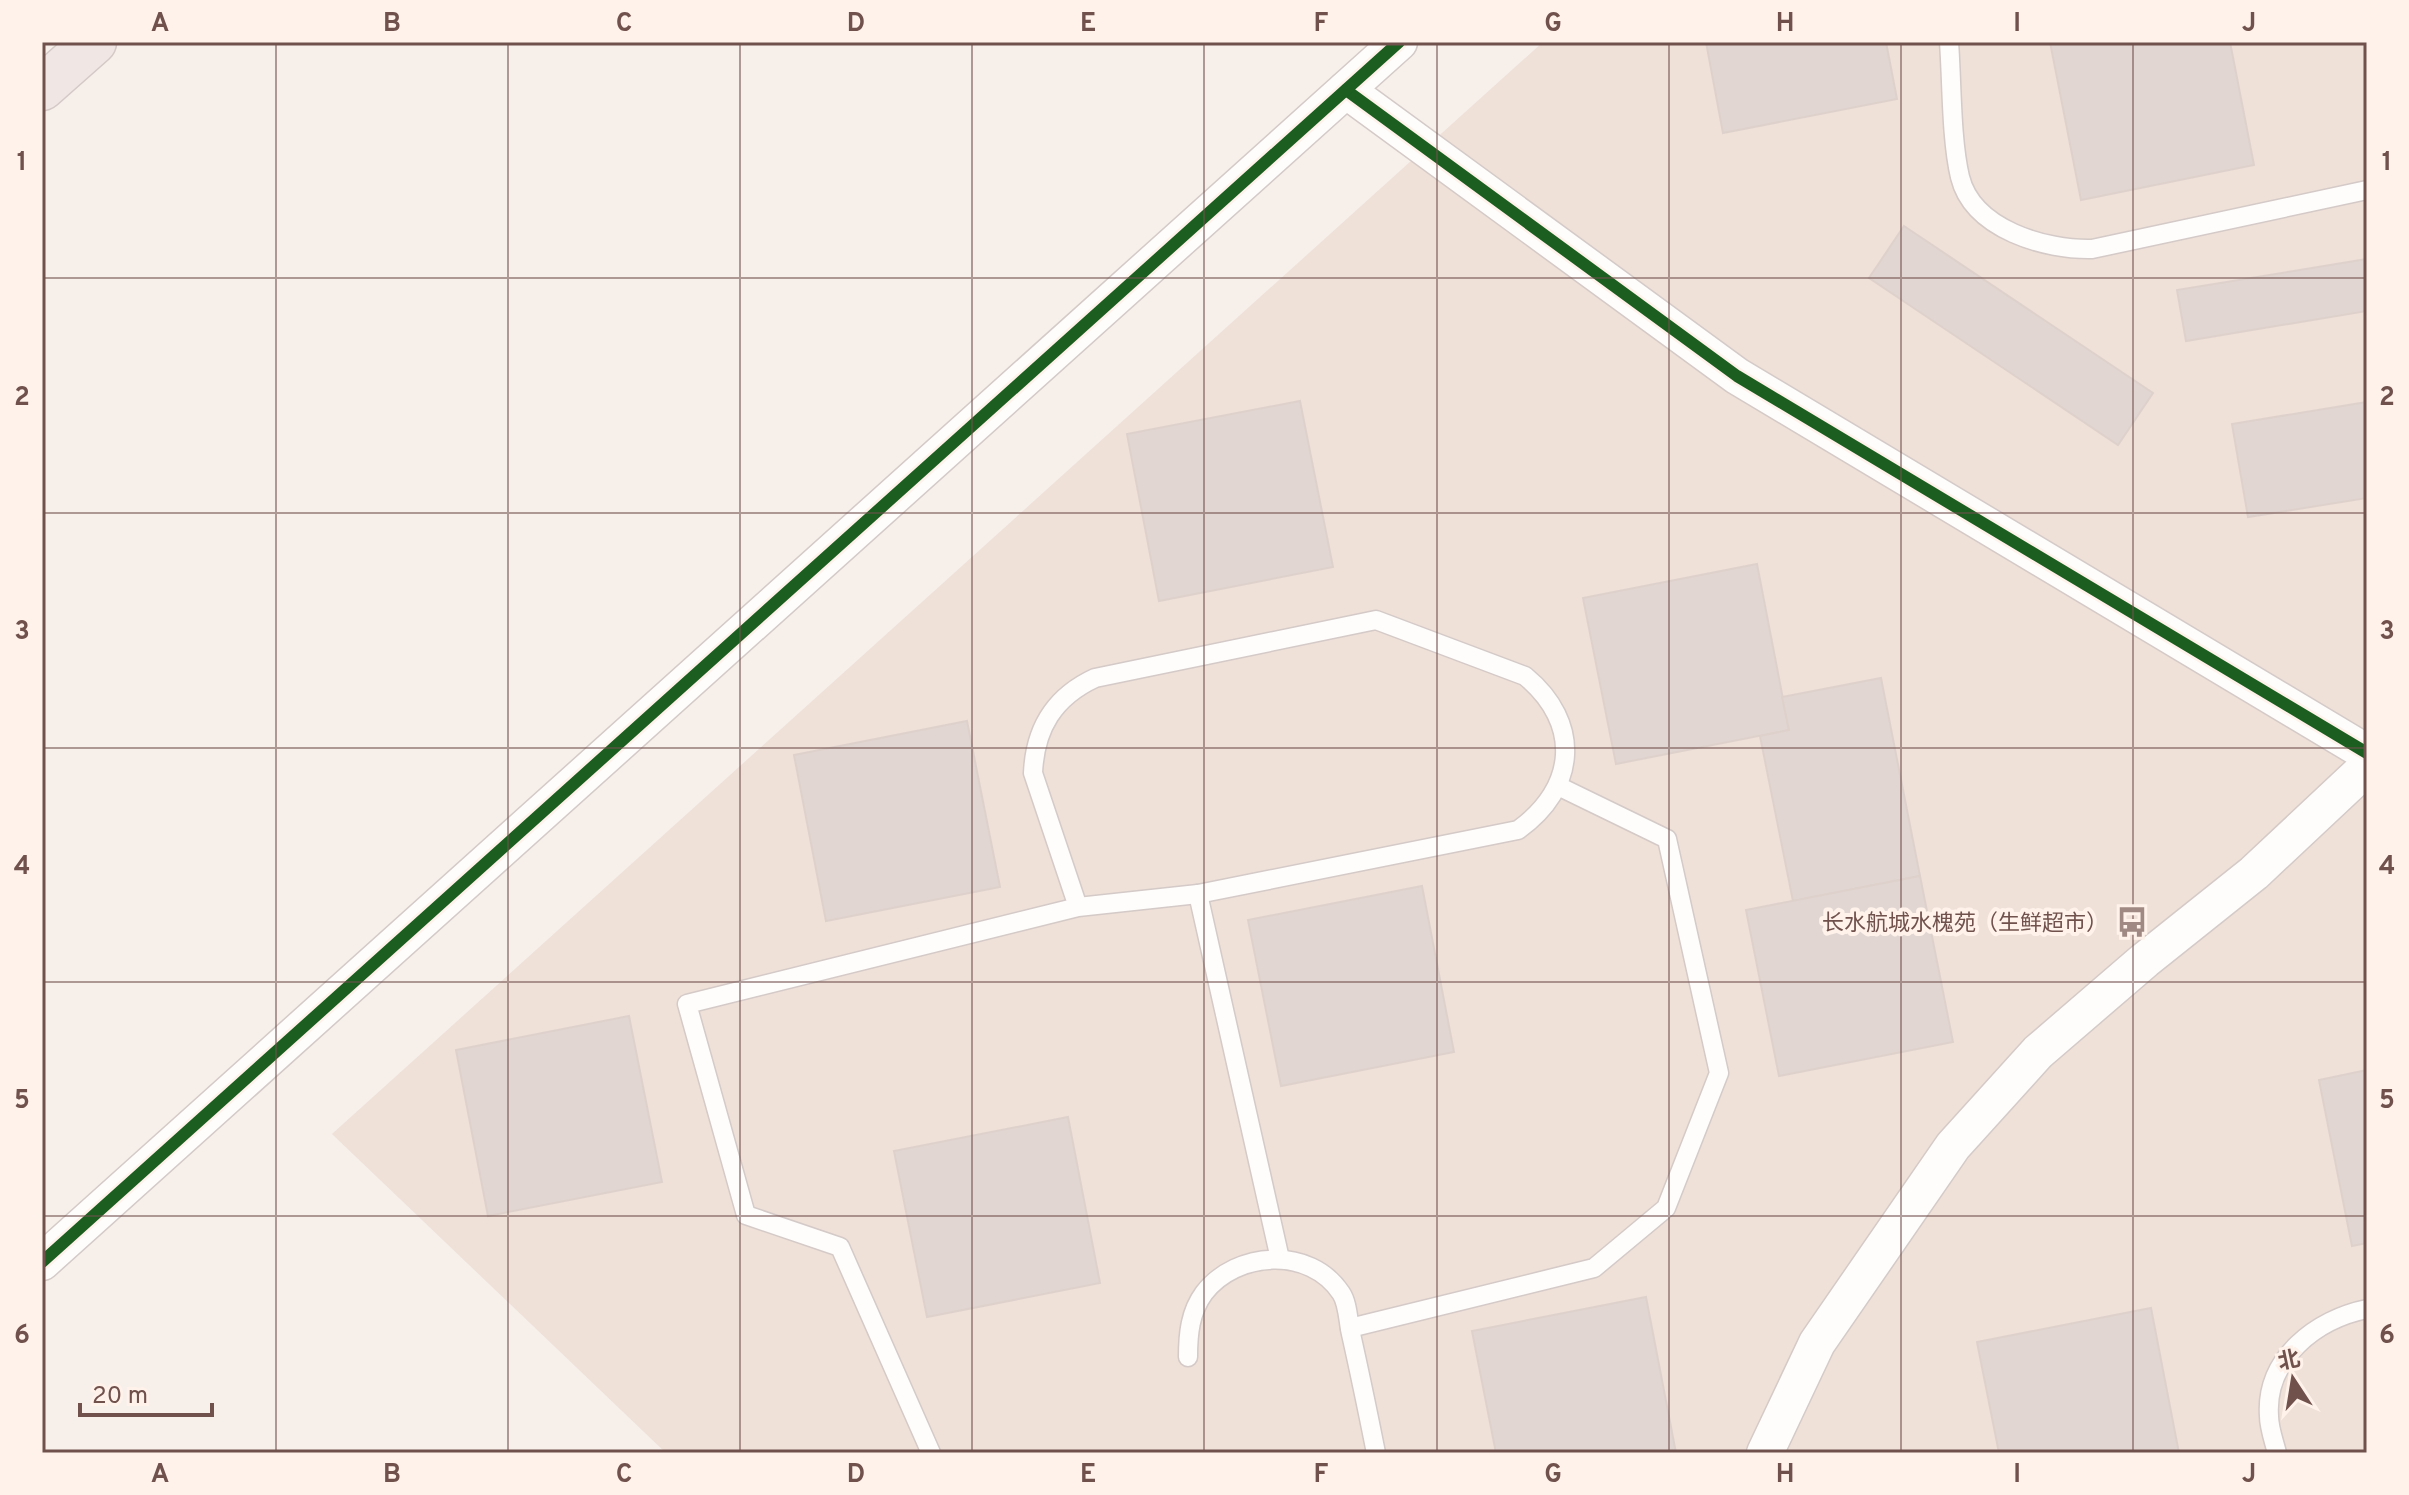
<svg xmlns="http://www.w3.org/2000/svg" width="2409" height="1495" font-family="Overpass,'Noto Sans SC',sans-serif">
	<rect width="100%" height="100%" fill="#f6efea"/>
	<polygon fill="#efe0d8" points="1543,42 2367,42 2367,1453 666,1453 332,1134"/>
	<g fill="#e2d6d2" stroke="#ded1cc" stroke-width="2">
		<polygon points="1706,42 1886,42 1897,99 1723,133"/>
		<polygon points="2050,42 2230,42 2254,165 2081,200"/>
		<polygon points="1904,226 2153,393 2118,445 1869,278"/>
		<polygon points="2367,259 2367,311 2186,341 2177,290"/>
		<polygon points="1300,401 1333,567 1159,601 1127,434"/>
		<polygon points="2367,402 2367,498 2248,517 2232,424"/>
		<polygon points="1757,564 1789,730 1616,764 1583,598"/>
		<polygon points="1881,678 1920,876 1793,901 1760,736 1789,730 1782,697"/>
		<polygon points="967,721 1000,887 826,921 794,755"/>
		<polygon points="1920,876 1953,1042 1779,1076 1746,910"/>
		<polygon points="1422,886 1454,1052 1281,1086 1248,920"/>
		<polygon points="629,1016 662,1182 488,1216 456,1050"/>
		<polygon points="2367,1070 2367,1243 2352,1246 2319,1080"/>
		<polygon points="1068,1117 1100,1283 927,1317 894,1151"/>
		<polygon points="1646,1297 1676,1453 1496,1453 1472,1331"/>
		<polygon points="2151,1308 2179,1453 1999,1453 1977,1342"/>
	</g>
	<g fill="none" stroke-linecap="round" stroke-linejoin="round">
		<defs>
			<g id="lane">
				<path d="M1949 42C1952 82 1951 139 1960 177 1973 230 2046 250 2092 249L2367 190"/>
				<polyline points="1198,894 1280,1259"/>
				<polyline points="1350,1328 1594,1268 1666,1208 1719,1073 1667,839 1558,786"/>
				<path d="M1188 1357C1188 1334 1190 1312 1204 1293 1236 1251 1310 1246 1341 1293 1348 1303 1348 1321 1351 1334 1360 1374 1368 1413 1376 1453"/>
				<path d="M931 1453 840 1247 746 1215 687 1004 1078 907 1198 894 1518 830C1577 788 1582 723 1525 676L1376 620 1095 678C1054 697 1035 728 1033 773L1078 907"/>
				<path d="M2277 1453C2274 1441 2269 1428 2269 1416 2265 1358 2317 1319 2367 1309"/>
			</g>
			<g id="street">
				<polyline points="1346,90 1737,376 2367,753"/>
				<polyline points="42,1262 1399,42"/>
				<polyline points="1765,1453 1817,1343 1953,1146 2038,1052 2145,960 2254,873 2367,767"/>
			</g>
			<polyline id="highway" points="42,88 94,42"/>
		</defs>
		<use href="#lane" stroke="#d4cac7" stroke-width="21"/>
		<use href="#street" stroke="#d4cac7" stroke-width="39"/>
		<use href="#highway" stroke="#d4c9c6" stroke-width="47"/>
		<use href="#lane" stroke="#fefdfc" stroke-width="18"/>
		<use href="#street" stroke="#fefdfc" stroke-width="36"/>
		<use href="#highway" stroke="#f0e6e4" stroke-width="44"/>
		<defs>
			<g id="cycleway">
				<polyline points="1346,90 1737,376 2367,753"/>
				<polyline points="42,1262 1399,42"/>
			</g>
		</defs>
		<use href="#cycleway" stroke="#fef2eb" stroke-width="17"/>
		<use href="#cycleway" stroke="#1b5e20" stroke-width="12"/>
	</g>
	<path fill="none" stroke="#71514c" stroke-width="2" stroke-opacity="0.55" d="M276 42V1453M508 42V1453M740 42V1453M972 42V1453M1204 42V1453M1437 42V1453M1669 42V1453M1901 42V1453M2133 42V1453M42 278H2367M42 513H2367M42 748H2367M42 982H2367M42 1216H2367"/>
	<defs>
		<symbol id="bus-bare" viewBox="-9 -9 18 18"><path d="M-5-6H5V4H4V6H2V4H-2V6H-4V4H-5ZM-3.5-4V0h7V-4ZM-3.5 1.2v1.5H-2V1.2ZM2 1.2v1.5H3.5V1.2Z" fill="#a08883" stroke="#fef2eb" stroke-width="2.5" paint-order="stroke"/></symbol>
	</defs>
	<g fill-rule="evenodd">
		<use href="#bus-bare" x="2110" y="900" width="44" height="44"/>
	</g>
	<g text-anchor="middle" stroke-width="8" stroke-linejoin="round" paint-order="stroke">
		<g font-size="22" fill="#71514c" stroke="#fef2eb" text-anchor="end">
			<text x="2108" y="930">长水航城水槐苑（生鲜超市）</text>
		</g>
	</g>
	<rect width="2409" height="1495" fill="none" stroke="#fef2eb" stroke-width="88"/>
	<g transform="translate(2293 1379) rotate(348)" stroke="#fef2eb" stroke-width="6" paint-order="stroke">
	<path d="M0-6L14 30L0 20L-14 30Z" fill="#71514c"/>
	<text y="-12" font-size="22" font-weight="bold" text-anchor="middle" fill="#71514c">北</text>
	</g>
	<path d="M80 1403v12h132v-12" fill="none" stroke="#71514c" stroke-width="4"/>
	<text x="92" y="1403" font-size="24" fill="#71514c" stroke="#fef2eb" stroke-width="6" paint-order="stroke">20 m</text>
	<rect x="44" y="44" width="2321" height="1407" fill="none" stroke="#71514c" stroke-width="3"/>
	<g font-size="26" text-anchor="middle" font-weight="bold" fill="#71514c">
		<text x="160" y="31">A</text>
		<text x="392" y="31">B</text>
		<text x="624" y="31">C</text>
		<text x="856" y="31">D</text>
		<text x="1088" y="31">E</text>
		<text x="1321" y="31">F</text>
		<text x="1553" y="31">G</text>
		<text x="1785" y="31">H</text>
		<text x="2017" y="31">I</text>
		<text x="2249" y="31">J</text>
		<text x="22" y="170">1</text>
		<text x="2387" y="170">1</text>
		<text x="22" y="405">2</text>
		<text x="2387" y="405">2</text>
		<text x="22" y="639">3</text>
		<text x="2387" y="639">3</text>
		<text x="22" y="874">4</text>
		<text x="2387" y="874">4</text>
		<text x="22" y="1108">5</text>
		<text x="2387" y="1108">5</text>
		<text x="22" y="1343">6</text>
		<text x="2387" y="1343">6</text>
		<text x="160" y="1482">A</text>
		<text x="392" y="1482">B</text>
		<text x="624" y="1482">C</text>
		<text x="856" y="1482">D</text>
		<text x="1088" y="1482">E</text>
		<text x="1321" y="1482">F</text>
		<text x="1553" y="1482">G</text>
		<text x="1785" y="1482">H</text>
		<text x="2017" y="1482">I</text>
		<text x="2249" y="1482">J</text>
	</g>
</svg>
